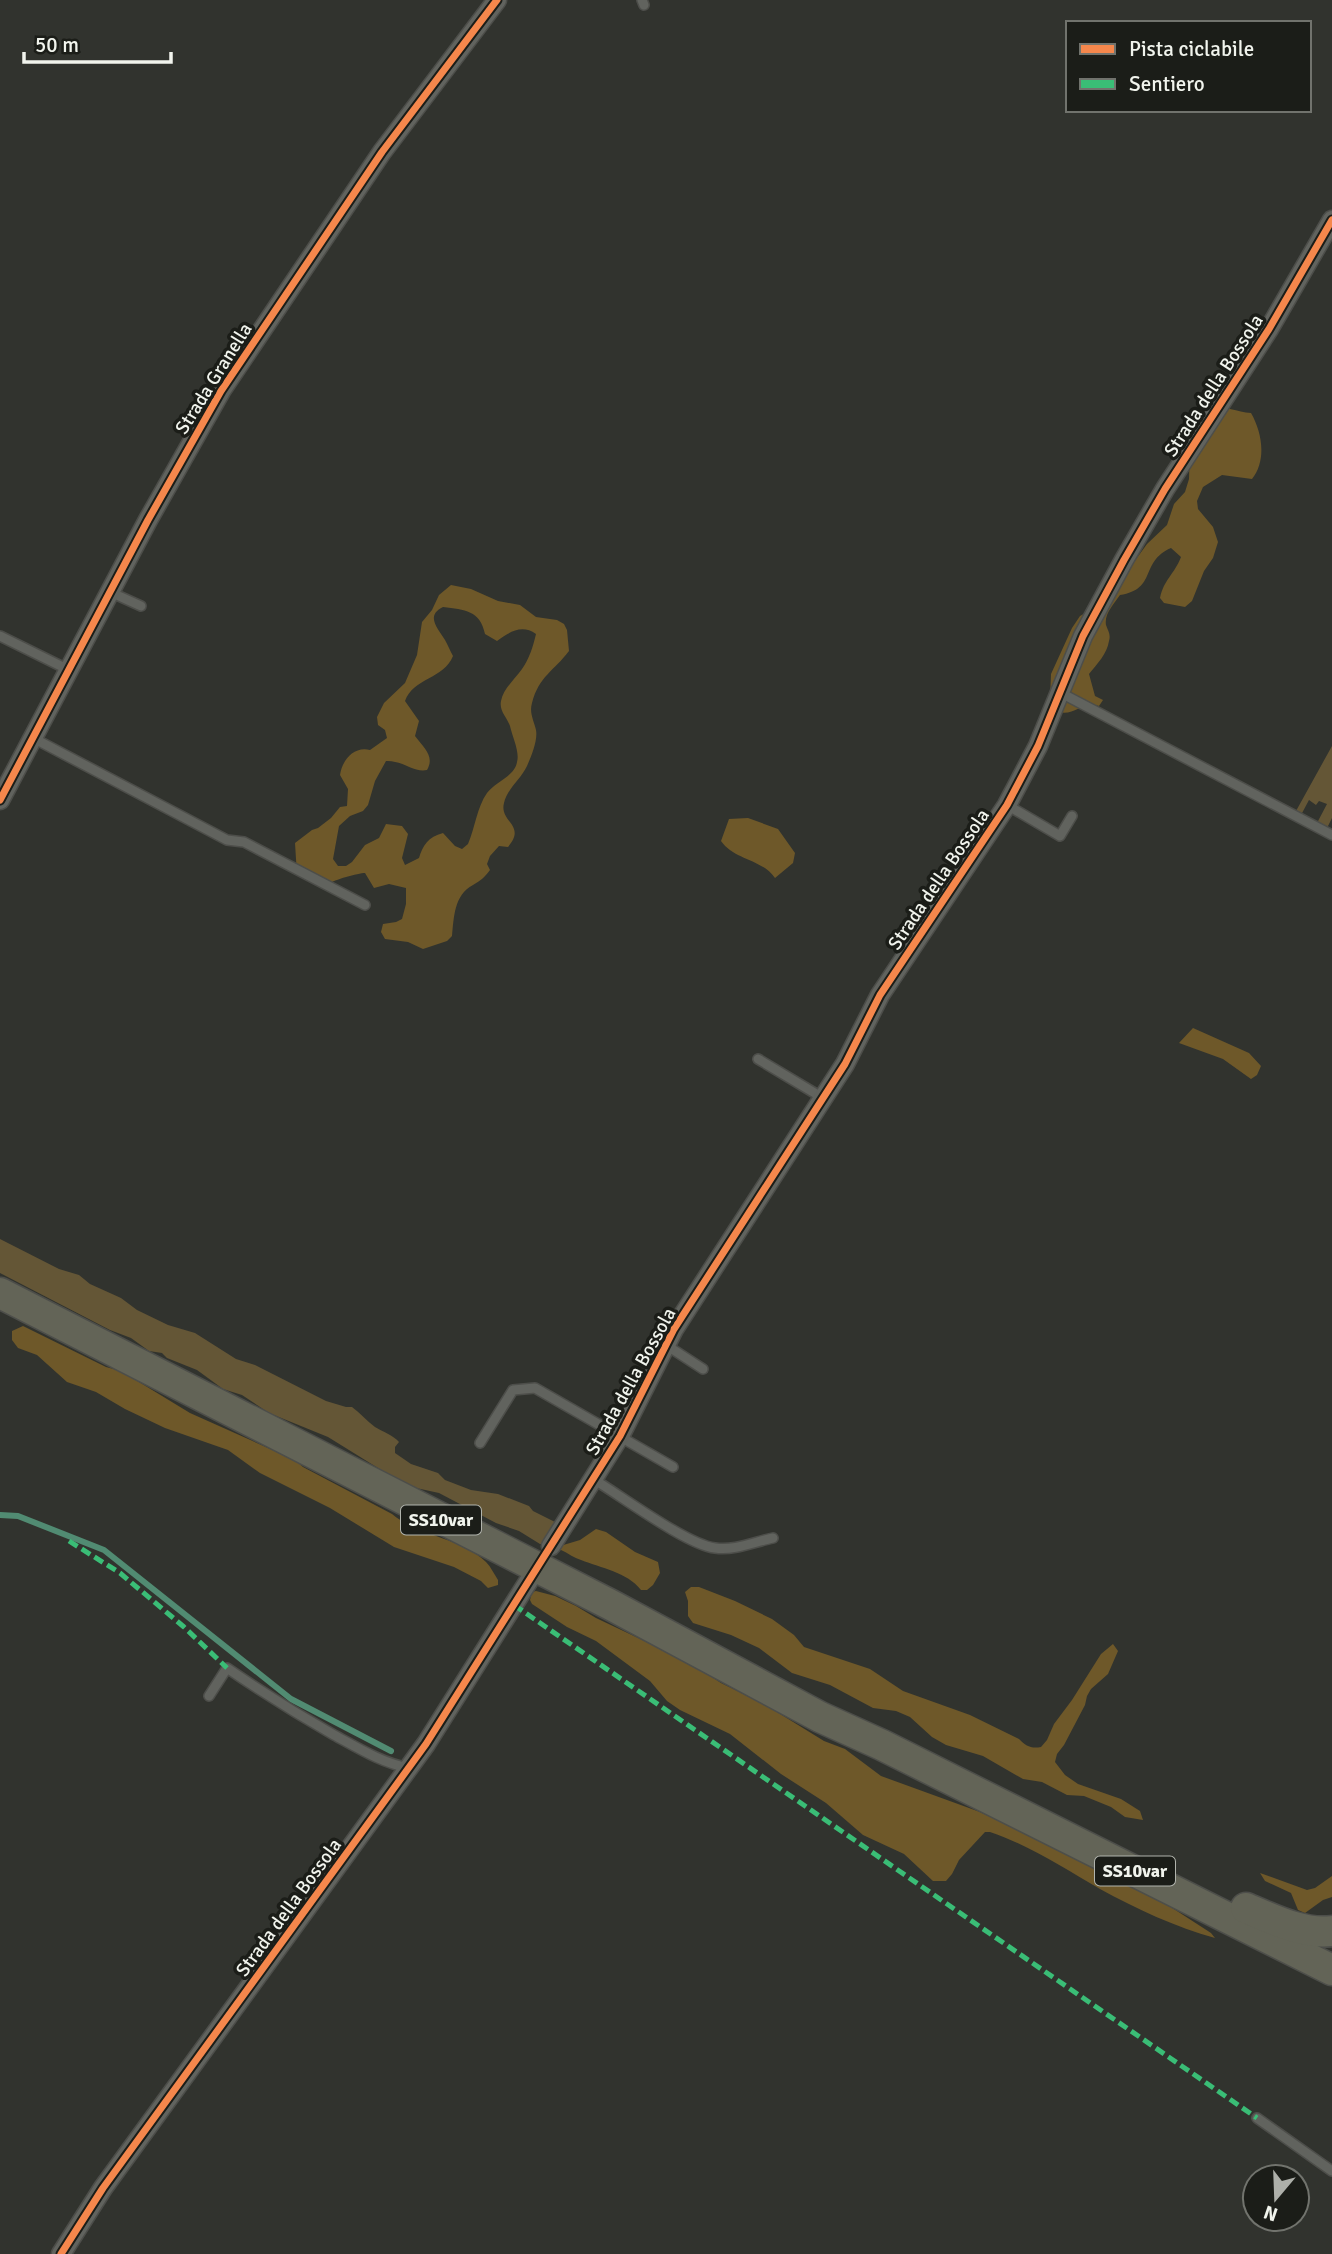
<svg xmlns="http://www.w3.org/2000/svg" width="1332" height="2254" font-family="Signika,sans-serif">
	<rect width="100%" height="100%" fill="#31332e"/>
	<g fill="#645636">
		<polygon points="1332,746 1332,818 1327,828 1317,823 1327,804 1319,801 1316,805 1309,800 1301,815 1296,811"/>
		<path d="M0 1239 59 1269 79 1275 90 1284 121 1298 137 1310 168 1325 195 1333 236 1359 255 1365 326 1401 346 1407H352C360 1413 367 1421 375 1427 383 1432 393 1435 399 1442L395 1447V1453L411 1464 438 1473 445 1480 471 1490 498 1494 529 1506 533 1511 555 1522 543 1544H540L519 1531 496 1523 439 1493 407 1486 328 1437 269 1413 242 1395 223 1389 197 1370 167 1358 162 1353 149 1351 131 1338 110 1330 0 1273Z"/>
	</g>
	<g fill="#6e5829" fill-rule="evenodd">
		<path d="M1212 406C1225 406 1237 412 1251 413 1262 432 1267 460 1252 479L1222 475 1203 487 1197 501 1198 509 1213 527 1218 542 1213 558 1204 571 1192 601 1185 607 1164 603 1160 598C1164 579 1174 575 1181 557L1171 548C1139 562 1158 589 1120 595 1114 604 1104 614 1106 625 1108 631 1111 634 1109 641 1107 654 1097 664 1089 674L1095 696 1103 700 1099 706C1083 700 1075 716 1059 712L1050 699 1051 674 1072 628 1080 616 1105 602 1147 544 1167 525 1174 504 1185 492 1189 479 1190 443 1200 415Z"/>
		<path d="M451 585 471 589 498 601 520 605 536 617 557 620 564 624 567 630 569 651C554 671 539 676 532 703 529 713 534 721 536 730 538 740 531 757 527 766 521 779 507 789 504 803 499 822 527 825 508 847L499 846 490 856 487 864 490 870C484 878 481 880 473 885 454 895 454 917 452 936L447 941 423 949 408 942 385 939 381 932 383 924 396 922 402 919 406 904V888L389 884 374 888 365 873C358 873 334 880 328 884L305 879 297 875 295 843 312 830 318 828 331 818 340 807 347 806 348 789 340 775C342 761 353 746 370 750L387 738 385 730 378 725 377 717 384 703 405 683 417 655 422 622 432 610 439 595ZM443 607C465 610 480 610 485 634L497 641C509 632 522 624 536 634 533 647 529 659 522 669 515 679 503 689 501 701 499 711 507 717 510 726 512 736 520 752 517 762 515 776 495 782 487 793 477 807 475 828 468 844L462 849 455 846 443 833C428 837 423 845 419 858L405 865 402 858 408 834 402 826 386 824 379 838 365 845 352 862 346 866H338L333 859 339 826 350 816 363 811 368 805 375 781 386 761C402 760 414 773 427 770 435 756 424 748 415 736L419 721 405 701C413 678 444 679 453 656 450 651 448 645 445 640 438 628 425 616 443 607Z"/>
		<path d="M748 818 778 829 795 853 793 863 775 878C762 859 734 860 721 841L729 819Z"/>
		<polygon points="1193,1028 1249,1053 1261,1066 1257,1075 1251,1079 1223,1059 1179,1043"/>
		<path d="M23 1326 106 1367 121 1371 190 1413 295 1460 303 1467 392 1514C418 1536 462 1538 486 1562 491 1567 494 1574 498 1580V1585L488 1588 481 1581 454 1567 394 1547 330 1508 260 1473 228 1450 165 1428 125 1409 96 1392 67 1382 37 1355 18 1348 12 1340V1331Z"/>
		<path d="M596 1529 606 1532 635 1552 658 1562 660 1573 653 1585 647 1590H641C627 1572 601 1568 581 1560 574 1558 568 1553 561 1550L560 1546 580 1540Z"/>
		<path d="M691 1587H699L735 1601 772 1619 794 1635 804 1647 870 1669 903 1691 970 1715 1019 1739C1026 1746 1031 1749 1041 1747L1047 1740 1054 1724 1072 1700 1101 1654 1113 1644 1118 1651 1108 1674 1091 1689 1087 1696 1085 1705 1064 1745 1057 1754 1055 1762 1065 1775 1078 1784 1121 1799 1140 1811 1143 1820 1125 1817 1111 1807 1084 1796 1067 1795 1042 1782 1023 1779 983 1756 946 1745 932 1737 910 1717 896 1711 873 1708 830 1685 792 1673 759 1648 731 1635 693 1623 688 1616V1601L685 1592Z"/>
		<path d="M536 1591 555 1596 576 1606 596 1618 691 1663 721 1683 764 1704 824 1741 845 1749 881 1776 980 1812 1076 1855 1160 1900 1211 1933 1215 1938C1177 1928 1135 1908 1100 1889 1065 1869 1029 1845 990 1832H985L959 1860 952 1874 946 1881H933L904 1854 863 1835 826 1803 781 1774 730 1734 680 1710 667 1701 650 1681 596 1641 567 1627 532 1604 530 1600 532 1592Z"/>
		<polygon points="1260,1873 1307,1890 1315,1888 1332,1876 1332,1897 1323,1900 1305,1913 1298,1910 1291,1893 1265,1881"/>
	</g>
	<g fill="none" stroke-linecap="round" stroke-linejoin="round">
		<polyline stroke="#518b72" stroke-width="6" points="0,1515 18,1516 104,1550 291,1699 391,1751"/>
		<defs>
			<g id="service">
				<polyline points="642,0 644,5"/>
				<polyline points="110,592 141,606"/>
				<polyline points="0,636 69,670"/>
				<polyline points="1059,692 1332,835"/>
				<polyline points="33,738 227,840 244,842 365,905"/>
				<polyline points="1007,805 1060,836 1072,816"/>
				<polyline points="758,1059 823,1098"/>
				<polyline points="666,1345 703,1369"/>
				<polyline points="480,1443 513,1390 535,1388 673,1467"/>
				<path d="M593 1479C620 1495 687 1545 715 1548 734 1551 754 1542 773 1538"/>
				<path d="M209 1696 227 1668C262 1692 297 1714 334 1735 358 1748 382 1763 409 1768"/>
				<polyline points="1257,2118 1332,2171"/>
			</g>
			<g id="minor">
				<polyline points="0,800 148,520 221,391 382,152 497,0"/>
				<polyline points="551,1546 620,1436 674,1329 845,1064 880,995 1007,805 1038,746 1083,636 1124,560 1165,489 1269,329 1332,220"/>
				<polyline points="61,2254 103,2188 426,1744 533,1574"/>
			</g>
			<g id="trunk">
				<polyline points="0,1293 611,1605 820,1717 882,1745 1332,1970"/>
				<path d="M1246 1908C1272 1919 1304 1935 1332 1931"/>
			</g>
		</defs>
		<use href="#service" stroke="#4d4e4a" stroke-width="12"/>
		<use href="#minor" stroke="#4d4e4a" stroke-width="21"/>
		<use href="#trunk" stroke="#4d4e4a" stroke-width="33"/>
		<use href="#service" stroke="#61635e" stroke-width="9"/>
		<use href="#minor" stroke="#61635e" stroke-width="18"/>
		<use href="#trunk" stroke="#636457" stroke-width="30"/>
		<g stroke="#3abd76" stroke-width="5" stroke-dasharray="10 5" stroke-linecap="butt">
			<polyline points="69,1541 120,1573 184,1627 227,1668"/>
			<polyline points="514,1605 1257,2118"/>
		</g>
		<defs>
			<g id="cycleway">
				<polyline points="0,800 148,520 221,391 382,152 497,0"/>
				<polyline points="61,2254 103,2188 426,1744 620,1436 674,1329 845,1064 880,995 1007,805 1038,746 1083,636 1124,560 1165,489 1269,329 1332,220"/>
			</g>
		</defs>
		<use href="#cycleway" stroke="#1b1d18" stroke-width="11"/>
		<use href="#cycleway" stroke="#f5874c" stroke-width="7"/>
	</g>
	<g text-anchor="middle" stroke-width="7" stroke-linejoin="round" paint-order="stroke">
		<g fill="#1b1d18" stroke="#b1b4ad" stroke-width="2">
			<rect x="401" y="1505.5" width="80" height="29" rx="5"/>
			<rect x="1095" y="1856.5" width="80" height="29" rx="5"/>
		</g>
		<g font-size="18" font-weight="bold" fill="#f1f4ed">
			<text x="441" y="1526">SS10var</text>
			<text x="1135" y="1877">SS10var</text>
		</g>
		<g font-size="19" fill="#f1f4ed" stroke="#1b1d18">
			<text transform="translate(213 378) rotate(-58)" y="7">Strada Granella</text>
			<text transform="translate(1213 385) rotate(-57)" y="7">Strada della Bossola</text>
			<text transform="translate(938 879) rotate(-56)" y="7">Strada della Bossola</text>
			<text transform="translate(630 1381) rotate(-61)" y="7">Strada della Bossola</text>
			<text transform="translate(288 1907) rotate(-54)" y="7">Strada della Bossola</text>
		</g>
	</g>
	<rect x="1066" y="21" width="245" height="91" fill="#1b1d18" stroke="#71736d" stroke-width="2"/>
	<rect x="1080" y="44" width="35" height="10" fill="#f5874c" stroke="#71736d" stroke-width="2"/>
	<text x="1129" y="56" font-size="21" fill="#f1f4ed">Pista ciclabile</text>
	<rect x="1080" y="79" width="35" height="10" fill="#3abd76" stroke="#71736d" stroke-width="2"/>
	<text x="1129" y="91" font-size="21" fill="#f1f4ed">Sentiero</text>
	<g transform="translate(1276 2198) rotate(199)"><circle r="33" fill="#1b1d18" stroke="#71736d" stroke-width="2"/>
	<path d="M0-5L12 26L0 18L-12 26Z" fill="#aeb0aa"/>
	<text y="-10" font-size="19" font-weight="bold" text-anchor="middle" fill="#f1f4ed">N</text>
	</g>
	<path d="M24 52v10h147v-10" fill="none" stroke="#f1f4ed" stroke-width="3.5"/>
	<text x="35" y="52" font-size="21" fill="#f1f4ed" stroke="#1b1d18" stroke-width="5" paint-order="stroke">50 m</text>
</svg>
